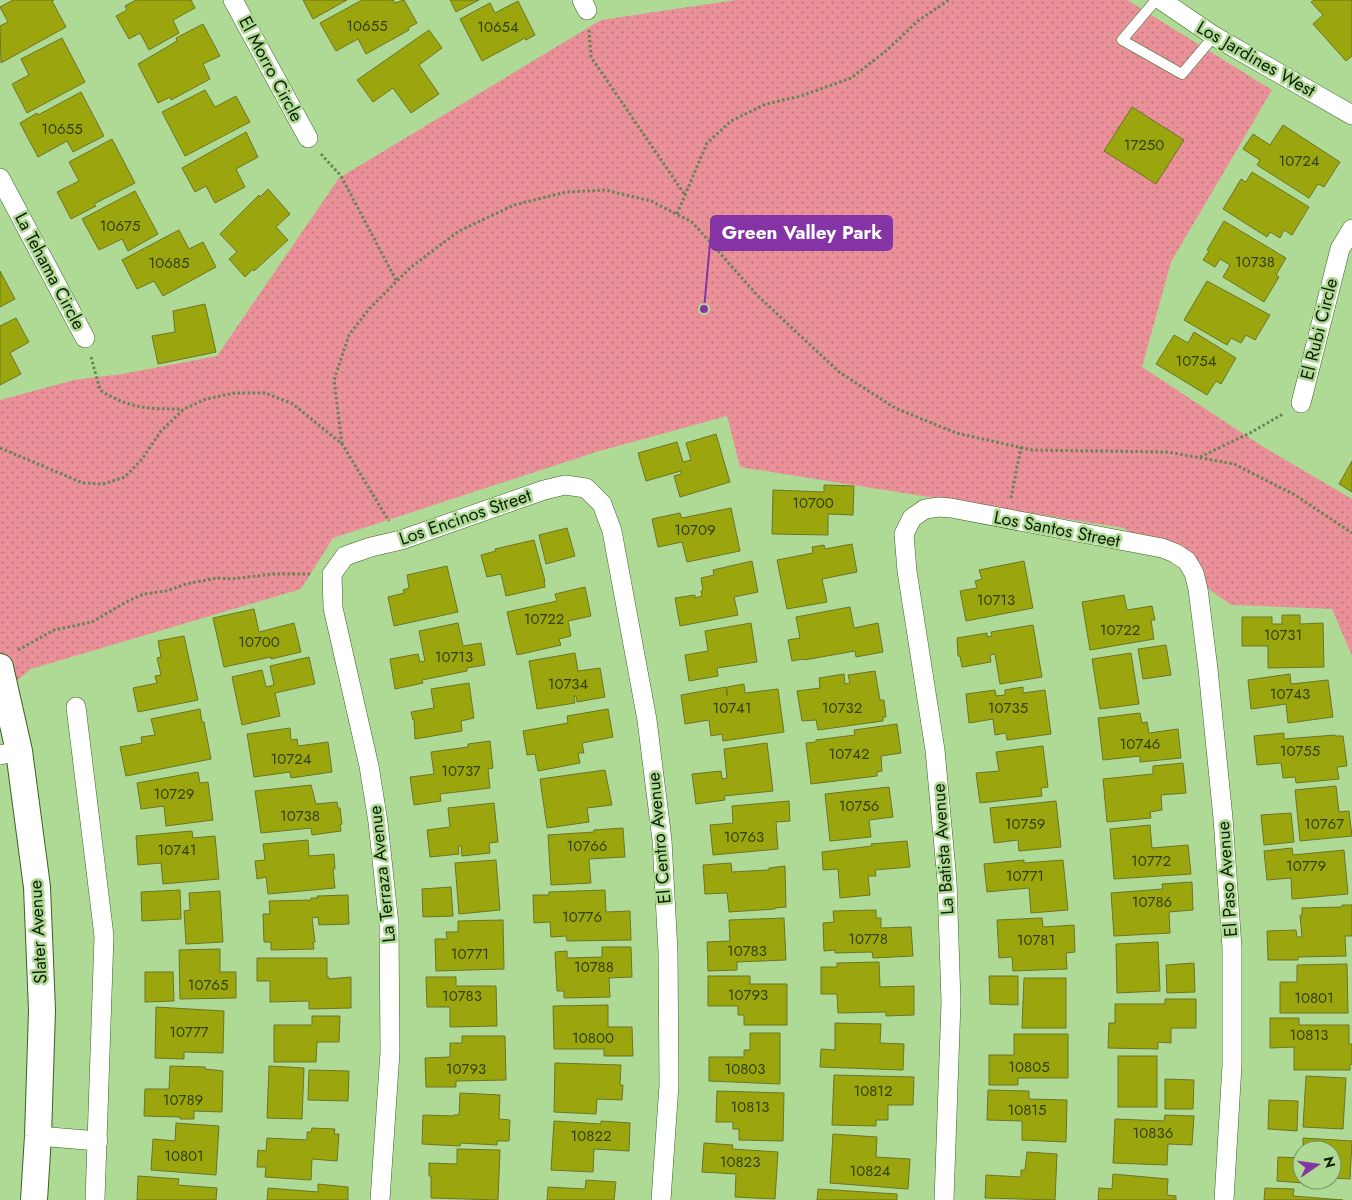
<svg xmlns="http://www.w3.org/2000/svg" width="1352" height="1200" font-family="Jost,sans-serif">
	<defs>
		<pattern id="park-dots" width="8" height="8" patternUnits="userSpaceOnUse" patternTransform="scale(1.25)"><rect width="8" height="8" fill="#ea9098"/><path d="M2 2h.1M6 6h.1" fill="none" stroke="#bc757a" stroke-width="1.8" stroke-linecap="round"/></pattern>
	</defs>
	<rect width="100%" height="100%" fill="#afda95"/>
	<polygon fill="url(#park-dots)" points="736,0 1127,0 1272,90 1171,262 1142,367 1262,446 1352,499 1352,656 1332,609 1231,605 1124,528 740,467 727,416 596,452 333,538 301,589 31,669 0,694 0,400 74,380 122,374 217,356 339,178 601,20"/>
	<g fill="#9ba60f" stroke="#6d7424">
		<polygon points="13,0 54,0 52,1 66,27 1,63 0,26 8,22 0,7"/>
		<polygon points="136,0 191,0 195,8 173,20 179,33 149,50 140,33 129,39 116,16 127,10 125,6"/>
		<polygon points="303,0 347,0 313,19"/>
		<polygon points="362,0 393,0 395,3 404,0 417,23 408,28 409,30 366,54 358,39 336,51 320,23"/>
		<polygon points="450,0 479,0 456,12"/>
		<polygon points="1314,0 1352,0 1352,56 1346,61 1313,24 1323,15 1311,2"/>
		<polygon points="518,1 535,35 526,40 525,38 482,61 460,19 490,3 495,13"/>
		<polygon points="203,24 220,56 203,64 210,79 171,100 170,97 158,103 138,64 177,41 176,38"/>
		<polygon points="429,30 442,48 419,65 439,94 411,113 393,88 373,102 357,80"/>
		<polygon points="62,38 85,82 27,113 12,84 29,75 21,59"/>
		<polygon points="205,90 215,107 236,96 250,122 185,156 162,112"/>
		<polygon points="81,92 104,136 73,152 67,141 38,157 20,123 37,113 38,115"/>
		<polygon points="1132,107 1184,140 1156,184 1104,151"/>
		<polygon points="1283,125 1340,162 1324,187 1318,184 1309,198 1257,165 1260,160 1243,149 1253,134 1270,145"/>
		<polygon points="246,132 258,157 236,169 245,187 215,203 206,186 195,192 182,168"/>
		<polygon points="112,139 135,183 94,204 96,206 71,219 57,192 79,181 69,162"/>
		<polygon points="1252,172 1309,207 1292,235 1284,230 1280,238 1270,232 1267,237 1223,209 1241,179 1246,182"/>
		<polygon points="268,189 290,214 276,227 288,240 254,271 253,269 245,277 229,259 237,252 220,234 259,195 260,197"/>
		<polygon points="135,191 158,234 128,251 122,239 99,250 82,219"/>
		<polygon points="1224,221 1286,258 1276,275 1279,277 1264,302 1223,277 1230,265 1220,259 1215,267 1203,260 1209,251 1207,250"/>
		<polygon points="179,230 189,249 203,242 216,267 163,296 154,281 137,289 122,260"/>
		<polygon points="0,271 15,299 0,307"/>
		<polygon points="1207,281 1270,315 1255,340 1246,335 1241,343 1231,338 1227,345 1184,320"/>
		<polygon points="205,304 216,352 158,364 152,336 175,332 173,311"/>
		<polygon points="16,318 29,342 10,353 21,374 0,385 0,326"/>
		<polygon points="1194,332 1236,358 1221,384 1216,381 1207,395 1156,364 1174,335 1188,343"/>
		<polygon points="716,434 730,482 680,497 674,476 681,474 681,471 646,481 638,453 677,442 683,462 691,460 686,443"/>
		<polygon points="1352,461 1352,492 1339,484"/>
		<polygon points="824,485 854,486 853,515 828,514 828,535 772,534 773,490 824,492"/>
		<polygon points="731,508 740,551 687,562 682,542 658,547 652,519 680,513 682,518"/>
		<polygon points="567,528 575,556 546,564 539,535"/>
		<polygon points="534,540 545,581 544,581 545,587 506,596 501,574 487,577 481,555 496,551 495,549"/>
		<polygon points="852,544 857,572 822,579 827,602 787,609 777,560 813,553 812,547 824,545 825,549"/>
		<polygon points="752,561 758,592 734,597 738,615 680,626 675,598 695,595 695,598 702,596 701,591 703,590 701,578 714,575 713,570"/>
		<polygon points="1024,561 1033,608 966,621 960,591 977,588 975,581 982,579 979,570"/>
		<polygon points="447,566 458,612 394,626 388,597 404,593 403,590 409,588 407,575"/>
		<polygon points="585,587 591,616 568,621 571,636 559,639 561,645 517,655 507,612 557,601 555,594"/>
		<polygon points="1124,595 1127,610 1152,606 1155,620 1151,620 1154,639 1090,650 1082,602"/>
		<polygon points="850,607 854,628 878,623 883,652 856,657 855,651 804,660 803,659 792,661 788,640 800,638 796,617"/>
		<polygon points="254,609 259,632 294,623 301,652 271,659 271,657 224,667 213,618"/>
		<polygon points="1282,615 1300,615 1300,624 1323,623 1324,667 1268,668 1268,646 1242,646 1242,617 1272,617 1272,624 1282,624"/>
		<polygon points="458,623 463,646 481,643 485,665 467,668 467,671 422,680 423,683 395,689 390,659 418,654 420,662 425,661 419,631"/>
		<polygon points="751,623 757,662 717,668 718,676 689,681 685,655 708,651 705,631"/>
		<polygon points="1033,625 1042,677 1000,684 995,654 990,655 991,662 962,667 960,656 958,656 957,638 987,633 987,637 992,636 991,632"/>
		<polygon points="184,636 198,700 138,712 133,688 157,683 155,676 161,675 157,658 161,657 158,641"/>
		<polygon points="1166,645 1171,675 1143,679 1138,649"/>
		<polygon points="575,653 578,671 600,668 605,697 577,702 576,696 574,696 575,703 537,709 529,661"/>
		<polygon points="1131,653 1139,704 1100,709 1092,659"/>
		<polygon points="309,657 315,684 275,693 280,716 242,725 232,677 262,670 266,687 274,685 270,666"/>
		<polygon points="875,671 880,700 884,700 886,717 883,717 883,721 818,730 816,720 802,721 797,691 820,688 819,678 844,674 845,684 850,683 848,675"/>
		<polygon points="1290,674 1291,684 1328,680 1333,717 1288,723 1286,704 1251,709 1248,680"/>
		<polygon points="469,683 474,718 461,721 462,731 415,739 414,719 413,720 411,712 434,708 431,689"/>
		<polygon points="744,684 745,693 778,689 784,732 723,741 722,734 711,736 709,720 685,724 681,695 726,687 727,696 727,687"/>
		<polygon points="1023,687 1023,693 1045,690 1051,734 1007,740 1006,733 995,735 993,719 969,723 966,694 995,690 996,696 1005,695 1005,690"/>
		<polygon points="200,709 202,722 204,722 211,759 126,776 120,747 142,743 141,737 155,735 151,719"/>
		<polygon points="608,709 613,737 582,743 584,753 578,753 580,763 538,771 535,754 527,755 523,731 568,723 567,716"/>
		<polygon points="1140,713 1142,723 1147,722 1149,733 1178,729 1181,758 1140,762 1140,756 1103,760 1098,718"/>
		<polygon points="897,724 901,753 881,756 882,771 877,772 877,776 811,784 806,743 816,742 816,740 855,735 854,730"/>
		<polygon points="290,728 291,740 297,739 298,746 328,742 332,772 291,778 290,772 254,777 247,734"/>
		<polygon points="1284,733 1284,739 1335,735 1335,736 1343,736 1347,766 1337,767 1339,779 1296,783 1295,777 1283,778 1281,763 1257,765 1254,736"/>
		<polygon points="490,741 493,768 488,769 490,788 440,794 441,801 414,805 410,777 434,774 431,752 468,747 468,744"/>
		<polygon points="767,743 773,791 724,796 725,800 696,804 692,774 721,771 722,779 727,778 724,749"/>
		<polygon points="1043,746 1048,787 1041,788 1042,796 980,803 976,773 999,771 996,752"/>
		<polygon points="1183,763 1186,793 1161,795 1162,810 1150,812 1151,818 1107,822 1103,779 1153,774 1153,766"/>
		<polygon points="605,770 612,805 587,808 589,822 547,828 540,779"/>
		<polygon points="198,772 200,783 208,782 213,820 166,826 164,806 141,809 137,783"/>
		<polygon points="311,785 316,804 337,802 338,808 340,808 342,824 340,825 341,831 312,835 311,828 261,833 255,791"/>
		<polygon points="1336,786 1339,812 1349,811 1352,836 1300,841 1295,790"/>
		<polygon points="889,787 893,817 869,820 871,837 830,841 825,794"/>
		<polygon points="789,801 790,821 776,822 778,849 713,855 710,825 733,823 732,806"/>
		<polygon points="1056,801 1061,847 1019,851 1018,840 994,843 990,808"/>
		<polygon points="494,803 498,842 489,843 490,853 462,856 461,846 458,846 459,854 430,857 427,830 450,827 448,808"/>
		<polygon points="1291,813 1294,842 1264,845 1261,815"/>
		<polygon points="1150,825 1152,848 1188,845 1191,874 1114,879 1110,829"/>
		<polygon points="623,828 625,857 589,859 591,883 551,885 548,835 594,832 594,830"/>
		<polygon points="192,831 193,838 215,836 219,879 163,884 161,863 138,865 136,836"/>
		<polygon points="308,840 309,856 334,854 335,869 333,869 335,888 268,894 266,877 257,879 255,861 265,860 263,844"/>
		<polygon points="907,841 910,867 875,870 876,876 868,876 870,895 840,898 838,869 823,870 822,852 872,846 871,844"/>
		<polygon points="1292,848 1293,855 1344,850 1348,894 1292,899 1291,878 1267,880 1264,851"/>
		<polygon points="496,860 500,910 459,914 455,863"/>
		<polygon points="1024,860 1024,863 1063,860 1068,910 1031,913 1029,888 987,892 984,864"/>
		<polygon points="731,863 732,872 769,870 769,868 785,866 786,907 775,908 775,909 729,912 727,893 705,894 703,865"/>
		<polygon points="1192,882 1193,910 1169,912 1170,933 1114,936 1111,893 1163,889 1162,884"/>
		<polygon points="451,887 453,916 423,917 422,889"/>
		<polygon points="180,890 181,919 142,921 141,892"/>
		<polygon points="605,890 606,912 630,911 631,940 567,941 566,936 551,937 550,922 534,923 533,895 549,895 549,892"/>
		<polygon points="220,891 223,942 186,944 184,911 190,910 189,893"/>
		<polygon points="348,895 349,924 319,925 318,917 312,918 315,942 313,942 314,949 271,950 271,942 264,942 263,914 270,914 269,901 311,900 311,898 318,898 317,896"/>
		<polygon points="1342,905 1352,905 1352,936 1345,936 1346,956 1298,957 1298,960 1268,960 1267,931 1296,930 1297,937 1302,937 1300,915 1302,915 1302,908 1342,907"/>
		<polygon points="876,910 876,918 881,918 881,928 911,927 913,956 873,958 872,952 835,953 835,950 824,951 823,923 834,922 833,911"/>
		<polygon points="784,918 786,960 737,962 737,970 708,971 707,942 730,941 729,920"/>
		<polygon points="1042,918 1043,927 1074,925 1075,952 1066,953 1067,969 1013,971 1012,957 999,958 997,920"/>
		<polygon points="503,920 504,969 436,971 435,939 447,939 446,932 458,932 458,921"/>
		<polygon points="1158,942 1160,991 1117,993 1116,944"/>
		<polygon points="602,947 631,947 632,977 609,978 610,997 564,998 564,991 557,991 555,952 567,951 567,958 602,957"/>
		<polygon points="220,949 220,972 236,972 236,998 180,999 179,950"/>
		<polygon points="257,958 327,958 327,977 329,977 329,979 351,977 351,1008 309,1009 309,1001 270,1002 270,981 257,981"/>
		<polygon points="879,962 880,987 914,986 914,1015 886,1016 886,1012 838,1013 837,994 821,994 821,967 837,967 837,963"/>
		<polygon points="1194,963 1195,992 1167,993 1166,965"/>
		<polygon points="1347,964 1348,1013 1280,1013 1280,982 1297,982 1297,965"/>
		<polygon points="145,972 173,972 174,1001 145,1002"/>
		<polygon points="708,976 750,976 750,984 787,984 787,1025 744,1025 744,1015 738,1015 738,1006 708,1006"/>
		<polygon points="989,976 1018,976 1018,1005 990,1004"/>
		<polygon points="426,977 456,977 456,986 496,986 497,1026 450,1027 450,1007 427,1007"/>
		<polygon points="1024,978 1066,978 1066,1028 1022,1028"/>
		<polygon points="1165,999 1196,999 1196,1028 1171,1028 1171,1043 1158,1042 1158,1049 1108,1048 1109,1023 1115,1023 1115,1004 1165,1004"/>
		<polygon points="608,1005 608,1027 632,1027 633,1056 604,1056 604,1049 554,1049 553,1006"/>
		<polygon points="156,1007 224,1011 223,1053 184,1052 184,1059 155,1058"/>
		<polygon points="312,1016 340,1016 339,1042 317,1042 316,1062 274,1062 274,1025 312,1025"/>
		<polygon points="1270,1018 1299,1018 1299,1025 1349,1025 1349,1044 1352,1044 1352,1064 1350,1065 1350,1070 1294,1070 1294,1047 1270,1048"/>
		<polygon points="835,1023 881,1024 880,1043 904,1044 903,1070 820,1067 821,1049 835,1050"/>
		<polygon points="750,1033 780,1033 780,1084 709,1081 709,1057 744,1057 744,1050 750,1050"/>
		<polygon points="1014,1034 1068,1034 1068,1078 1018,1078 1018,1085 989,1085 989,1055 1014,1055"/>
		<polygon points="462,1036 505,1036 506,1080 456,1081 456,1087 426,1087 425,1058 450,1057 450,1043 462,1043"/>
		<rect x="1118" y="1056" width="39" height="51"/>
		<polygon points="555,1063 621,1065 620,1085 623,1085 622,1100 597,1099 596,1114 554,1112"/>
		<polygon points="170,1066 205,1067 205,1069 223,1071 222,1112 194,1111 194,1119 180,1119 180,1117 144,1116 145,1089 169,1089"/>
		<polygon points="269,1066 304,1068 302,1119 267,1118"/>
		<polygon points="309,1070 349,1071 348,1101 308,1100"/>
		<polygon points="834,1075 914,1077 913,1105 888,1105 888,1120 876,1120 876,1126 832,1125"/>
		<polygon points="1306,1076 1346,1078 1343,1129 1303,1127"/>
		<polygon points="1165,1079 1194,1080 1193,1109 1165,1109"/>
		<polygon points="988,1090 1029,1091 1029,1099 1067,1100 1066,1142 1022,1140 1022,1121 987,1120"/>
		<polygon points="717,1091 784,1093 783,1141 739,1140 739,1129 733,1129 733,1122 716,1122"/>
		<polygon points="460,1093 500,1095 499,1119 510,1120 509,1141 497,1141 497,1145 461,1143 460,1146 422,1144 423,1115 454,1116 454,1115 459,1115"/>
		<polygon points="1269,1100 1298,1101 1297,1131 1268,1129"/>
		<polygon points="1165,1115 1194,1116 1192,1145 1168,1144 1167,1165 1113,1163 1115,1119 1164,1121"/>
		<polygon points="554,1121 601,1124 601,1121 630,1123 629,1151 594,1149 593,1172 551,1170"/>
		<polygon points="176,1123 219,1126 216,1175 151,1170 153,1139 175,1141"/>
		<polygon points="312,1128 335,1129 334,1134 339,1134 337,1161 312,1159 311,1180 265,1177 266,1167 257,1167 258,1150 266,1151 267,1138 307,1140 307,1132 311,1132"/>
		<polygon points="833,1134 877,1137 876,1157 910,1159 908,1189 830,1183"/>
		<polygon points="1303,1138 1352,1141 1350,1179 1332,1178 1332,1150 1303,1150"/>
		<polygon points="704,1143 733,1145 732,1149 778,1152 775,1199 735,1197 736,1174 702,1172"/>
		<polygon points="457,1149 500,1150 498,1200 431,1198 431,1176 429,1176 429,1163 457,1164"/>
		<polygon points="1027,1152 1057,1154 1055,1200 985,1198 986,1175 1021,1177 1021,1170 1025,1170"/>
		<polygon points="1278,1157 1302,1158 1303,1183 1277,1181"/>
		<polygon points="1113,1174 1168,1179 1167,1195 1176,1196 1176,1200 1098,1200 1099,1188 1112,1189"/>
		<polygon points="138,1176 179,1179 178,1185 217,1188 216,1200 137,1200"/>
		<polygon points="586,1180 616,1182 614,1200 547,1200 548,1187 585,1189"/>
		<polygon points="318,1184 348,1187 348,1200 267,1200 268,1188 318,1192"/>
		<polygon points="1265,1188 1294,1189 1293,1196 1343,1200 1264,1200"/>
		<polygon points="818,1189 897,1194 897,1200 817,1200"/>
	</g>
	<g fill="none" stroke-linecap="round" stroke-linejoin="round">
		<defs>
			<polyline id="lane" points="1156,0 1122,40 1182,74 1214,36"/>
			<g id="street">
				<polyline points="233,0 308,138"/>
				<polyline points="582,0 587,10"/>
				<polyline points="1161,0 1214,36 1352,115"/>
				<polyline points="0,178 85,338"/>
				<polyline points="1301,403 1340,249 1352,229"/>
				<polyline points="76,707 104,936 95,1200"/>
				<polyline points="0,755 19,751"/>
				<polyline points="38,1136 98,1141"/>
				<polyline points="380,1200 390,1052 389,925 378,822 369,766 333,608 332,574 345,556 371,547 401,540 544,490 565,485 586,488 602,504 612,531 647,720 662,840 668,952 669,1085 661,1200"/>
				<polyline points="944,1200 951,1002 947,881 935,750 907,571 904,534 912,518 925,509 939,507 951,508 1162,548 1175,553 1187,561 1194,573 1198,589 1208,669 1223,818 1232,948 1232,1065 1224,1200"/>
			</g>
			<polyline id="secondary" points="0,667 19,751 37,887 42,1010 38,1136 34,1200"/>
		</defs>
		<use href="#lane" stroke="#3b6121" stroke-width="11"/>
		<use href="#street" stroke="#3b6121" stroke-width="20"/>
		<use href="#secondary" stroke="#3b6121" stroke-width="28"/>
		<g stroke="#668553" stroke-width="3" stroke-dasharray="2.5 2.5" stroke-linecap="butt">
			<polyline points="589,30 591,57 685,195"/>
			<polyline points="321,154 341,176 397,282"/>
			<polyline points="677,214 707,143 731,121 766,104 801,96 851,78 886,51 919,20 949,0"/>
			<path d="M91 357 100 390C129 409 150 409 183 409"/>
			<polyline points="342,444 334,380 349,335 369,309 411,267 459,231 514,205 566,192 605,190 651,201 692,222 758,296 839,372 895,408 956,433 1032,450 1168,452 1234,464 1295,495 1352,533"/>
			<polyline points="0,448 83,483 103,484 125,477 142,459 161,431 184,409 206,399 234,393 265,393 293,404 342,444 389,521"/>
			<polyline points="1200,457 1250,433 1283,414"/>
			<polyline points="1011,498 1021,447"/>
			<polyline points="18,650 54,630 92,622 126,602 144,594 166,591 186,584 217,578 231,579 274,574 311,574"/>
		</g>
		<use href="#lane" stroke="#fff" stroke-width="10"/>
		<use href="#street" stroke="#fff" stroke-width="19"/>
		<use href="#secondary" stroke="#fff" stroke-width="26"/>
	</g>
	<g text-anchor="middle" stroke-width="5" stroke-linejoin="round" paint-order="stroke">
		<g font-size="15" fill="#324107">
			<text x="367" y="31">10655</text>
			<text x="498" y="32">10654</text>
			<text x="62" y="134">10655</text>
			<text x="1144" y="150">17250</text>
			<text x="1299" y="166">10724</text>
			<text x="120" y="231">10675</text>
			<text x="1255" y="267">10738</text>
			<text x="169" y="268">10685</text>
			<text x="1196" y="366">10754</text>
			<text x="813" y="508">10700</text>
			<text x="695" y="535">10709</text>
			<text x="996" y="605">10713</text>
			<text x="544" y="624">10722</text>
			<text x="1120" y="635">10722</text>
			<text x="1283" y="640">10731</text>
			<text x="259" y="647">10700</text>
			<text x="454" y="662">10713</text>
			<text x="568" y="689">10734</text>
			<text x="1290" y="699">10743</text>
			<text x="732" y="713">10741</text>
			<text x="842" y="713">10732</text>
			<text x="1008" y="713">10735</text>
			<text x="1140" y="749">10746</text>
			<text x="1300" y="756">10755</text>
			<text x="849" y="759">10742</text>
			<text x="291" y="764">10724</text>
			<text x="461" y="776">10737</text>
			<text x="174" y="799">10729</text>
			<text x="859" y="811">10756</text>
			<text x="300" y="821">10738</text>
			<text x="1025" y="829">10759</text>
			<text x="1324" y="829">10767</text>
			<text x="744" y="842">10763</text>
			<text x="587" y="851">10766</text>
			<text x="177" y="855">10741</text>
			<text x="1151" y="866">10772</text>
			<text x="1306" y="871">10779</text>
			<text x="1025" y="881">10771</text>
			<text x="1152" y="907">10786</text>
			<text x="582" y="922">10776</text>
			<text x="868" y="944">10778</text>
			<text x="1036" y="945">10781</text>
			<text x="747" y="956">10783</text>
			<text x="470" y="959">10771</text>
			<text x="594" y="972">10788</text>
			<text x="208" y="990">10765</text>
			<text x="748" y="1000">10793</text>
			<text x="462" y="1001">10783</text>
			<text x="1314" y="1003">10801</text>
			<text x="189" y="1037">10777</text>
			<text x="1309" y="1040">10813</text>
			<text x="593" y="1043">10800</text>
			<text x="1029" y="1072">10805</text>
			<text x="466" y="1074">10793</text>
			<text x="745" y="1074">10803</text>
			<text x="873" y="1096">10812</text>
			<text x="183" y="1105">10789</text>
			<text x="750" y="1112">10813</text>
			<text x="1027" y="1115">10815</text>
			<text x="1153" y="1138">10836</text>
			<text x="591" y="1141">10822</text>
			<text x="184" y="1161">10801</text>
			<text x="740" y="1167">10823</text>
			<text x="870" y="1176">10824</text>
		</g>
		<g font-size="18" fill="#0f1f04" stroke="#afda95">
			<text transform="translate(1256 59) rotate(30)" y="6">Los Jardines West</text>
			<text transform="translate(271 69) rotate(62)" y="6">El Morro Circle</text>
			<text transform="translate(50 271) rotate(62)" y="6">La Tehama Circle</text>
			<text transform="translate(1319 329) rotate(-76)" y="6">El Rubi Circle</text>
			<text transform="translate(465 517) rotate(-19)" y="6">Los Encinos Street</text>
			<text transform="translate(1057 529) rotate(11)" y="6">Los Santos Street</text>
			<text transform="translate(659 838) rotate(-95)" y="6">El Centro Avenue</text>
			<text transform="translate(943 849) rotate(-94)" y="6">La Batista Avenue</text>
			<text transform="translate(382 874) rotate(-96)" y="6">La Terraza Avenue</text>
			<text transform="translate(1227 879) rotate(-94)" y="6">El Paso Avenue</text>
			<text transform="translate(38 932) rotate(-93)" y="6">Slater Avenue</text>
		</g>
	</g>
	<path fill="none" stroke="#8434a4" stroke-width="2" d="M704 309L711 233"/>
	<circle fill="#8434a4" stroke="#afda95" stroke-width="2" cx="704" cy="309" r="5"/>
	<rect fill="#8434a4" stroke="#8434a4" stroke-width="2" x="711" y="216" width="181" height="34" rx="5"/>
	<g font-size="19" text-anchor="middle" font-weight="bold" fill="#fff">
		<text x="802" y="239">Green Valley Park</text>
	</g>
	<g transform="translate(1317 1165) rotate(77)"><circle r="24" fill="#afda95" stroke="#6f8f5b"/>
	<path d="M0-4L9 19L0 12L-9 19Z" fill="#8434a4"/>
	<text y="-8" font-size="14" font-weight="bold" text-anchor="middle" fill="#0f1f04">N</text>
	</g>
</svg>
